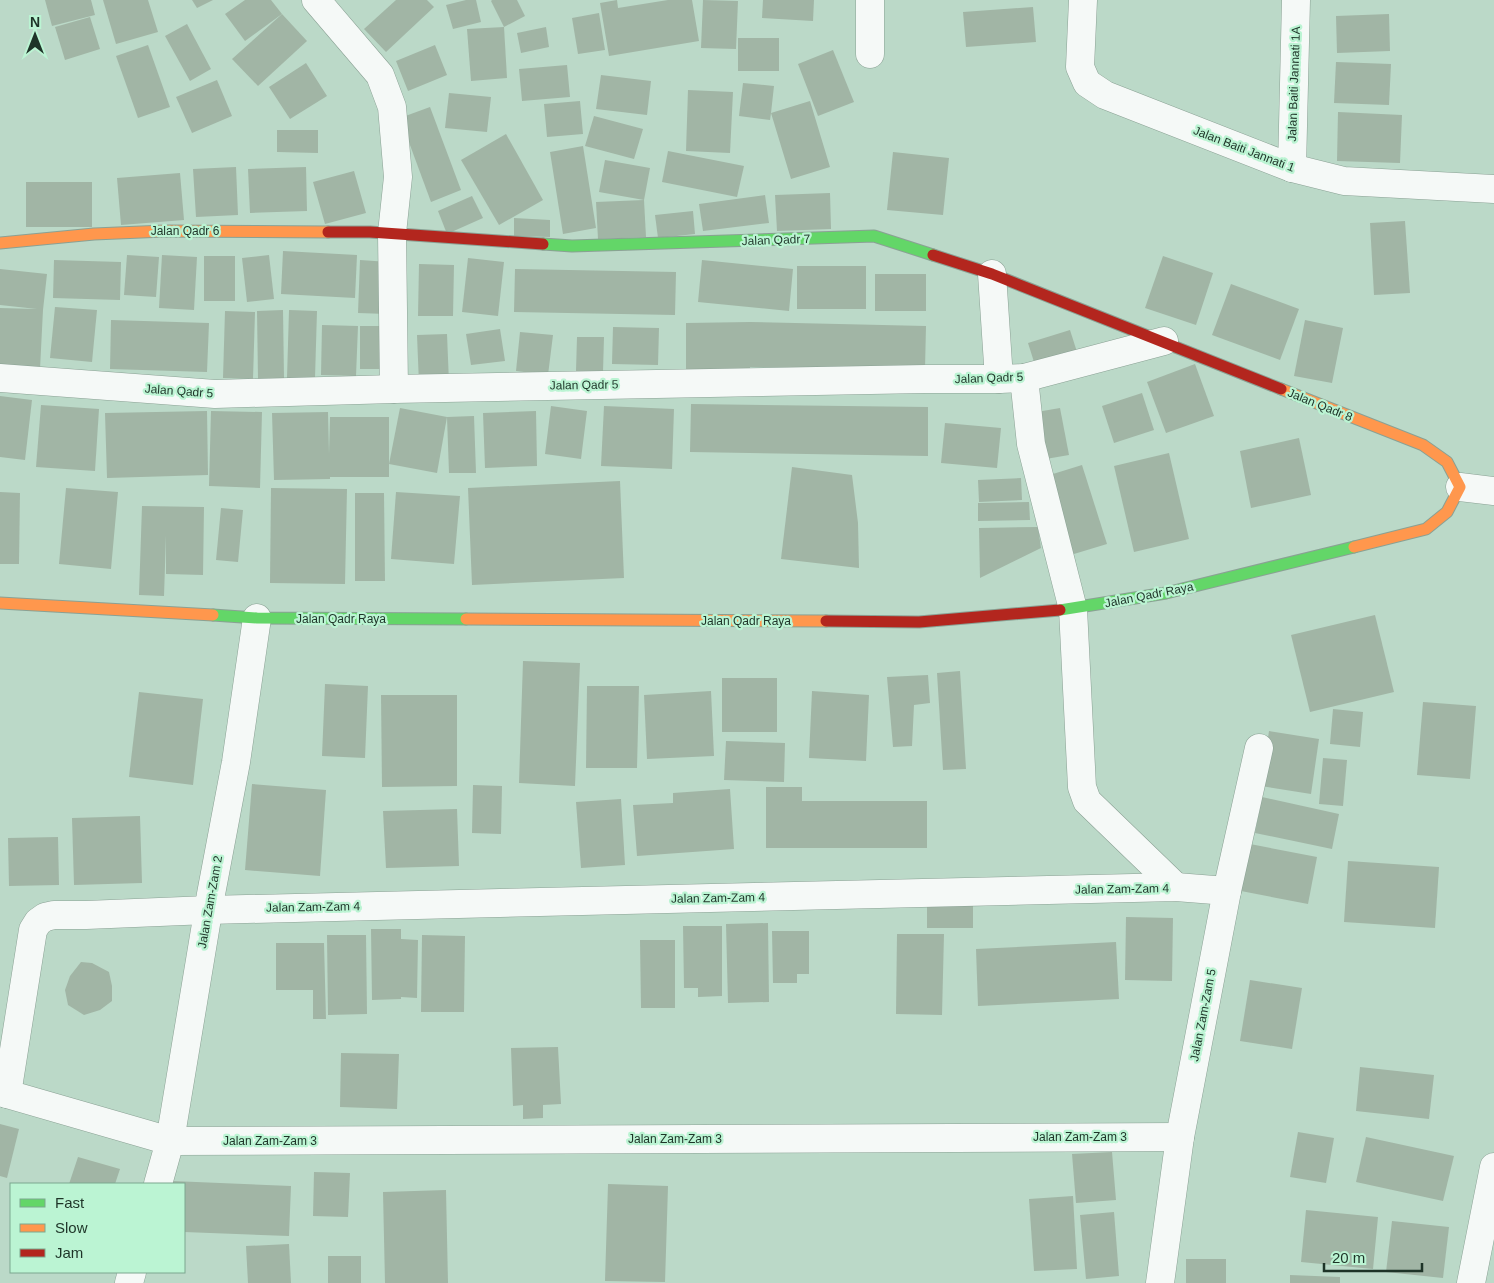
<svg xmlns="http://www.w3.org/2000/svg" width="1494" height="1283" font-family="Arial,sans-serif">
	<rect width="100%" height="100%" fill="#bbd9c8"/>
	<g fill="#a1b5a5">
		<polygon points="45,0 91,0 95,15 52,26"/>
		<polygon points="103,0 148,0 158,32 116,44"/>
		<polygon points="192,0 213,0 197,8"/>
		<polygon points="245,0 271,0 282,14 245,41 225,14"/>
		<polygon points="396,0 427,0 434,7 386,52 364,29"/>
		<polygon points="466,0 476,0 481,22 453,29 446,5"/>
		<polygon points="492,0 517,0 525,16 504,27 491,1"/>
		<polygon points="617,0 618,8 668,0 692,0 699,41 609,56 600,3"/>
		<polygon points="703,0 738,1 736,49 701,48"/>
		<polygon points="763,0 814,0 813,21 762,18"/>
		<polygon points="1033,7 1036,42 966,47 963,12"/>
		<polygon points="599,13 605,50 578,54 572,18"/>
		<polygon points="282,14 307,41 258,86 232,59"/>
		<polygon points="1389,14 1390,51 1337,53 1336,16"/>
		<polygon points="90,17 100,49 65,60 55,27"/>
		<polygon points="187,24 211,69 190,81 165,36"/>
		<polygon points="504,27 507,78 471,81 467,29"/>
		<polygon points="546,27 549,47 521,53 517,33"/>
		<rect x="738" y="38" width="41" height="33"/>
		<polygon points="148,45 170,107 138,118 116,56"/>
		<polygon points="435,45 447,75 408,91 396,61"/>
		<polygon points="833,50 854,102 818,116 798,64"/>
		<polygon points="1336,62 1391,64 1389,105 1334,103"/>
		<polygon points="306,63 327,96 290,119 269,87"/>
		<polygon points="567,65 570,97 522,101 519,69"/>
		<polygon points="601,75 651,81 647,115 596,109"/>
		<polygon points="217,80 232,116 192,133 176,97"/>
		<polygon points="743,83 774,86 771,113 810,101 830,167 791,179 771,113 770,120 739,116"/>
		<polygon points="688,90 733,92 730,153 686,151"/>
		<polygon points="449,93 491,97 487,132 445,128"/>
		<polygon points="580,101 583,134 547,137 544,104"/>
		<polygon points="430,107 461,190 431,202 400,118"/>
		<polygon points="1338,112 1402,115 1400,163 1337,161"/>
		<polygon points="594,116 643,129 634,159 585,146"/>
		<polygon points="277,130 318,130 318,153 277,152"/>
		<polygon points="506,134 543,200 499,225 461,160"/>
		<polygon points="583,146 596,228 563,234 550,152"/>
		<polygon points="668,151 744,166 737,197 662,182"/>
		<polygon points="893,152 949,158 943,215 887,210"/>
		<polygon points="605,160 650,168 644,200 599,192"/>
		<polygon points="236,167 238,215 196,217 193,169"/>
		<polygon points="306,167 307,211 250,213 248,169"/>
		<polygon points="354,171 366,213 325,224 313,182"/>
		<polygon points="180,173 184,220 121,225 117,178"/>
		<rect x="26" y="182" width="66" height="45"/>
		<polygon points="830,193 831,229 777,231 775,195"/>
		<polygon points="765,195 769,223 703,231 699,204"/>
		<polygon points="472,196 483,218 447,234 438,211"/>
		<polygon points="644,200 646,237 598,239 596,202"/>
		<polygon points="693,211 695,234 658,238 655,215"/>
		<polygon points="514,218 550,220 550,237 514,236"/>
		<polygon points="1405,221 1410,293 1374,295 1370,223"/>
		<polygon points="283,251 357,255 355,298 281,294"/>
		<polygon points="127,255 159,257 156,297 124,295"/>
		<polygon points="162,255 197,257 194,310 159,308"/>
		<polygon points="269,255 274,299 247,302 242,258"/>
		<rect x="204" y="256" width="31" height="45"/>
		<polygon points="1163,256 1213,273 1196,325 1145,308"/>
		<polygon points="468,258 504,262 498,316 462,312"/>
		<polygon points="54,260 121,262 120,300 53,298"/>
		<polygon points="360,260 389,262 387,314 358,313"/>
		<polygon points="702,260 793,269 789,311 698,302"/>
		<polygon points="419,264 454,265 453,316 418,316"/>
		<rect x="797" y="266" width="69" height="43"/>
		<polygon points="0,269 47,274 43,310 40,369 0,367 0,308 37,309 0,305"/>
		<polygon points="515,269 676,272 675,315 514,312"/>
		<rect x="875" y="274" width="51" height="37"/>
		<polygon points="1231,284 1299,309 1280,360 1212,335"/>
		<polygon points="55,307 97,310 92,362 50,358"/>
		<polygon points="283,310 284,378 258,379 257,311"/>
		<polygon points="289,310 317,311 315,378 287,378"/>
		<polygon points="225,311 255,312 253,379 223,378"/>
		<polygon points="111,320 209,323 207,372 110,369"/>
		<polygon points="1305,320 1343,328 1332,383 1294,376"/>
		<polygon points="750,322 926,326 925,369 750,367 750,369 686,369 686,323"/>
		<polygon points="322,325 358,326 356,376 321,375"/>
		<rect x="360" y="326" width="27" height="43"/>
		<polygon points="613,327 659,328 658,365 612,364"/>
		<polygon points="500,329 505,361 471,365 466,334"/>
		<polygon points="1070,330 1077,352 1035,365 1028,343"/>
		<polygon points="520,332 553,335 548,375 516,371"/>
		<polygon points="447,334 449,383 419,384 417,335"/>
		<polygon points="577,337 604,337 603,372 576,371"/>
		<polygon points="1195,364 1214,416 1166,433 1147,382"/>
		<polygon points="1142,393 1154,430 1114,443 1102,406"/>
		<polygon points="0,396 32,400 25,460 0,457"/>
		<polygon points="691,404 928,407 928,456 690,452"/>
		<polygon points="41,405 99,409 95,471 36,467"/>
		<polygon points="551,406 587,411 581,459 545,454"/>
		<polygon points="604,406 674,409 672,469 601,466"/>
		<polygon points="400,408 447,417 437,473 389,464"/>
		<polygon points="1060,408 1069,455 1040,460 1031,413"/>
		<polygon points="207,411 208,475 107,478 105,413"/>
		<polygon points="211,411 262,412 260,488 209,486"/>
		<polygon points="536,411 537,466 485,468 483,413"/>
		<polygon points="328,412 329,454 330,417 389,417 389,477 330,477 330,479 274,480 272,413"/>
		<polygon points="474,416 476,473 449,473 447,417"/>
		<polygon points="945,423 1001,428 997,468 941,463"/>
		<polygon points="1299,438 1311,495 1251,508 1240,451"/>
		<polygon points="1169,453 1189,539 1134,552 1114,466"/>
		<polygon points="1082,465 1107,544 1064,557 1040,478"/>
		<polygon points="792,467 852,475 858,523 859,568 781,559"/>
		<polygon points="1021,478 1022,500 979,502 978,480"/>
		<polygon points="620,481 624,578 472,585 468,488"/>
		<polygon points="66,488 118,492 111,569 59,564"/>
		<polygon points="271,488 347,489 345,584 270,583"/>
		<polygon points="0,492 20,493 19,564 0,564"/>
		<polygon points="396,492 460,496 454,564 391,559"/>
		<polygon points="355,493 384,493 385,581 355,581"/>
		<polygon points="1029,502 1030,520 978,521 978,503"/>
		<polygon points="142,506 204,507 203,575 166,574 166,535 164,596 139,595"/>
		<polygon points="221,508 243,510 238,562 216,560"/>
		<polygon points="1038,527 1041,548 980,578 979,528"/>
		<polygon points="1375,615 1394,692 1310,712 1291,635"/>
		<polygon points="523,661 580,663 575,786 519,783"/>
		<polygon points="960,671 966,769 943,770 937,673"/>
		<polygon points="928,675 930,703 914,705 912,746 893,747 887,677"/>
		<rect x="722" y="678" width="55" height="54"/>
		<polygon points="325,684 368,686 365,758 322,756"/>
		<polygon points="587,686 639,686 637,768 586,768"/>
		<polygon points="711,691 714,756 647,759 644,695"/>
		<polygon points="812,691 869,695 866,761 809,758"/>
		<polygon points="139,692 203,699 193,785 129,777"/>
		<polygon points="381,695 457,695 457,786 382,787"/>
		<polygon points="1423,702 1476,706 1470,779 1417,775"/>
		<polygon points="1333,709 1363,712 1360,747 1330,744"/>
		<polygon points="1269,731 1319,739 1311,794 1261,786"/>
		<polygon points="726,741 785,743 784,782 724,780"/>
		<polygon points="1323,758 1347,760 1343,806 1319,804"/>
		<polygon points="252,784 326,790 320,876 245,870"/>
		<polygon points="473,785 502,786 501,834 472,833"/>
		<polygon points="766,787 802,787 802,801 927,801 927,848 766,848"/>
		<polygon points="730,789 734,849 637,856 633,805 673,803 673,793"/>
		<polygon points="1262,797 1339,814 1332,849 1255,833"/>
		<polygon points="621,799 625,865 581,868 576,802"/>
		<polygon points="457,809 459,866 386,868 383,811"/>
		<polygon points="140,816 142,883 74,885 72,818"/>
		<polygon points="58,837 59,885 9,886 8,838"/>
		<polygon points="1250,844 1317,857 1308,904 1241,891"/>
		<polygon points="1348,861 1439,867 1435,928 1344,922"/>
		<rect x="927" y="902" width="46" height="26"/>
		<polygon points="1126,917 1173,918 1172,981 1125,980"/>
		<polygon points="768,923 769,1002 728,1003 726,924"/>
		<polygon points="683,926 722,926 722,996 698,997 698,988 684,988"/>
		<polygon points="371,929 401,929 401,939 418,940 417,998 401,997 401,999 372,1000"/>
		<polygon points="772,931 809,931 809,974 797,974 797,983 773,983"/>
		<polygon points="897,934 944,934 942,1015 896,1014"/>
		<polygon points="327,935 366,935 367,1014 328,1015"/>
		<polygon points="422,935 465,936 464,1012 421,1012"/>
		<polygon points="640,940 675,940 675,1008 641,1008"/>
		<polygon points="1116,942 1119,999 978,1006 976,949"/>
		<polygon points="276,943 324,943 326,1019 313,1019 313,990 276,990"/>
		<polygon points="81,962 92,963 109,972 112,986 112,1001 100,1010 84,1015 68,1005 65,990 70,976"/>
		<polygon points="1250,980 1302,988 1292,1049 1240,1041"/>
		<polygon points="558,1047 561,1104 543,1105 543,1118 523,1119 523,1105 513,1106 511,1048"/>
		<polygon points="341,1053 399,1054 397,1109 340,1107"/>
		<polygon points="1360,1067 1434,1075 1429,1119 1356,1111"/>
		<polygon points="0,1124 19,1129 7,1178 0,1176"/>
		<polygon points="1298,1132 1334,1138 1326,1183 1290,1177"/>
		<polygon points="1366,1137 1454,1156 1443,1201 1356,1182"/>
		<polygon points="1112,1152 1116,1200 1076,1203 1072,1154"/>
		<polygon points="78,1157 120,1169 115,1184 69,1184"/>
		<polygon points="314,1172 350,1173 348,1217 313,1216"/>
		<polygon points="172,1181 291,1186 289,1236 184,1232 184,1184 172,1184"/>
		<polygon points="608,1184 668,1186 665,1282 605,1281"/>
		<polygon points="446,1190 448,1283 385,1283 383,1192"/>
		<polygon points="1073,1196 1077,1269 1034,1271 1029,1199"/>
		<polygon points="1306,1210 1378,1217 1373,1269 1301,1262"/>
		<polygon points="1114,1212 1119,1276 1086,1279 1080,1215"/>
		<polygon points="1392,1221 1449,1227 1443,1278 1386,1272"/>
		<polygon points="289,1244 291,1283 248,1283 246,1246"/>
		<rect x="328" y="1256" width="33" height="27"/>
		<rect x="1186" y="1259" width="40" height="24"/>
		<polygon points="1290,1275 1340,1277 1340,1283 1290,1283"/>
	</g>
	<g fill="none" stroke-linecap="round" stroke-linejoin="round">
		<defs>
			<g id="street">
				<polyline points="316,0 380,75 392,107 398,177 392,233 394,389"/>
				<polyline points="870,0 870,54"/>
				<polyline points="1083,0 1080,67 1087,83 1105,95 1292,168 1344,181 1494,189"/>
				<polyline points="1292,168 1296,0"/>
				<polyline points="992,274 999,379"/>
				<polyline points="0,378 215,394 394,389 925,379 999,379 1024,378 1164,341"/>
				<polyline points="1024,378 1031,444 1073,609 1082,787 1087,801 1176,887"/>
				<polyline points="1460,487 1494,491"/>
				<polyline points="0,1092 170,1141 1180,1137"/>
				<polyline points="7,1094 33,930 38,922 45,917 54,915 86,915 208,910 1176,887 1227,891"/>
				<polyline points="158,1184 170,1141 211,894 236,762 257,618"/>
				<polyline points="129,1283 132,1272"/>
				<polyline points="1160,1283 1180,1137 1227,891 1259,748"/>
				<polyline points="1471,1283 1494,1167"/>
			</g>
			<g id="fast">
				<polyline points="543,244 572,246 874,236 933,255"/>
				<polyline points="1060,610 1166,593 1354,547"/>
				<polyline points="213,615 257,618 466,619"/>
			</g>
			<g id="slow">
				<polyline points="0,243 94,234 165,231 328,232"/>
				<polyline points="1281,389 1423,445 1447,462 1460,487 1447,512 1426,529 1354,547"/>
				<polyline points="0,603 213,615"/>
				<polyline points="466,619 826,621"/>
			</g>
			<g id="jam">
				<polyline points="328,232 370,232 543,244"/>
				<polyline points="933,255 992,274 1281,389"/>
				<polyline points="826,621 919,622 1060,610"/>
			</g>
		</defs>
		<use href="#street" stroke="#8aa194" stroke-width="29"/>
		<use href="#fast" stroke="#8aa194" stroke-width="13"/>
		<use href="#slow" stroke="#8aa194" stroke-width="13"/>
		<use href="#jam" stroke="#8aa194" stroke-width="13"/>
		<use href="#street" stroke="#f5f9f7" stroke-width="28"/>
		<use href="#fast" stroke="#63d668" stroke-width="11"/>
		<use href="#slow" stroke="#ff974d" stroke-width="11"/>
		<use href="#jam" stroke="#b3261e" stroke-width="11"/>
	</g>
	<g text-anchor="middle" stroke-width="4.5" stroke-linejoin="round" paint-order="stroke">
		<g font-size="12" fill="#1e3428" stroke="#bbf4d3">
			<text transform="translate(1294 84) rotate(-88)" y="4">Jalan Baiti Jannati 1A</text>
			<text transform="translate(1244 149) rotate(21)" y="4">Jalan Baiti Jannati 1</text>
			<text x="185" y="235">Jalan Qadr 6</text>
			<text transform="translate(776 240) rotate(-2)" y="4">Jalan Qadr 7</text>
			<text transform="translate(989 378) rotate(-2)" y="4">Jalan Qadr 5</text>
			<text transform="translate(584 385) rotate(-1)" y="4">Jalan Qadr 5</text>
			<text transform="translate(179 391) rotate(4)" y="4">Jalan Qadr 5</text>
			<text transform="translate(1320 405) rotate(22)" y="4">Jalan Qadr 8</text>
			<text transform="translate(1149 595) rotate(-11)" y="4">Jalan Qadr Raya</text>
			<text x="341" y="623">Jalan Qadr Raya</text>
			<text x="746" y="625">Jalan Qadr Raya</text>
			<text transform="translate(1122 889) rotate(-1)" y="4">Jalan Zam-Zam 4</text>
			<text transform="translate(718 898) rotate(-1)" y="4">Jalan Zam-Zam 4</text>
			<text transform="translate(210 902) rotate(-80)" y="4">Jalan Zam-Zam 2</text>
			<text transform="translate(313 907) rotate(-1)" y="4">Jalan Zam-Zam 4</text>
			<text transform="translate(1203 1015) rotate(-79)" y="4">Jalan Zam-Zam 5</text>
			<text x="1080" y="1141">Jalan Zam-Zam 3</text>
			<text x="675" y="1143">Jalan Zam-Zam 3</text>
			<text x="270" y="1145">Jalan Zam-Zam 3</text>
		</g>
	</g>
	<rect x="10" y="1183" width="175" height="90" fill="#bbf4d3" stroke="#7ca78f"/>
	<rect x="20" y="1199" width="25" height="8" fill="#63d668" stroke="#7ca78f"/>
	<text x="55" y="1208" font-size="15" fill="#1e3428">Fast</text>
	<rect x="20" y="1224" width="25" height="8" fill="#ff974d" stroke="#7ca78f"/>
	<text x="55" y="1233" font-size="15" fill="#1e3428">Slow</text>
	<rect x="20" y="1249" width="25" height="8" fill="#b3261e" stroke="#7ca78f"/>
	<text x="55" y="1258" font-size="15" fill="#1e3428">Jam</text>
	<g transform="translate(35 35)" stroke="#bbf4d3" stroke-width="4" paint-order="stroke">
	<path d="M0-4L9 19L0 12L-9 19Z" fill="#1e3428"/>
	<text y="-8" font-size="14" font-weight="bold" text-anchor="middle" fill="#1e3428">N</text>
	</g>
	<path d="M1324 1263v8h98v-8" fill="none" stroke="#1e3428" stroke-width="2.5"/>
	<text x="1332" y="1263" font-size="15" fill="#1e3428" stroke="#bbf4d3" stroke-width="4" paint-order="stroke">20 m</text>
</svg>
